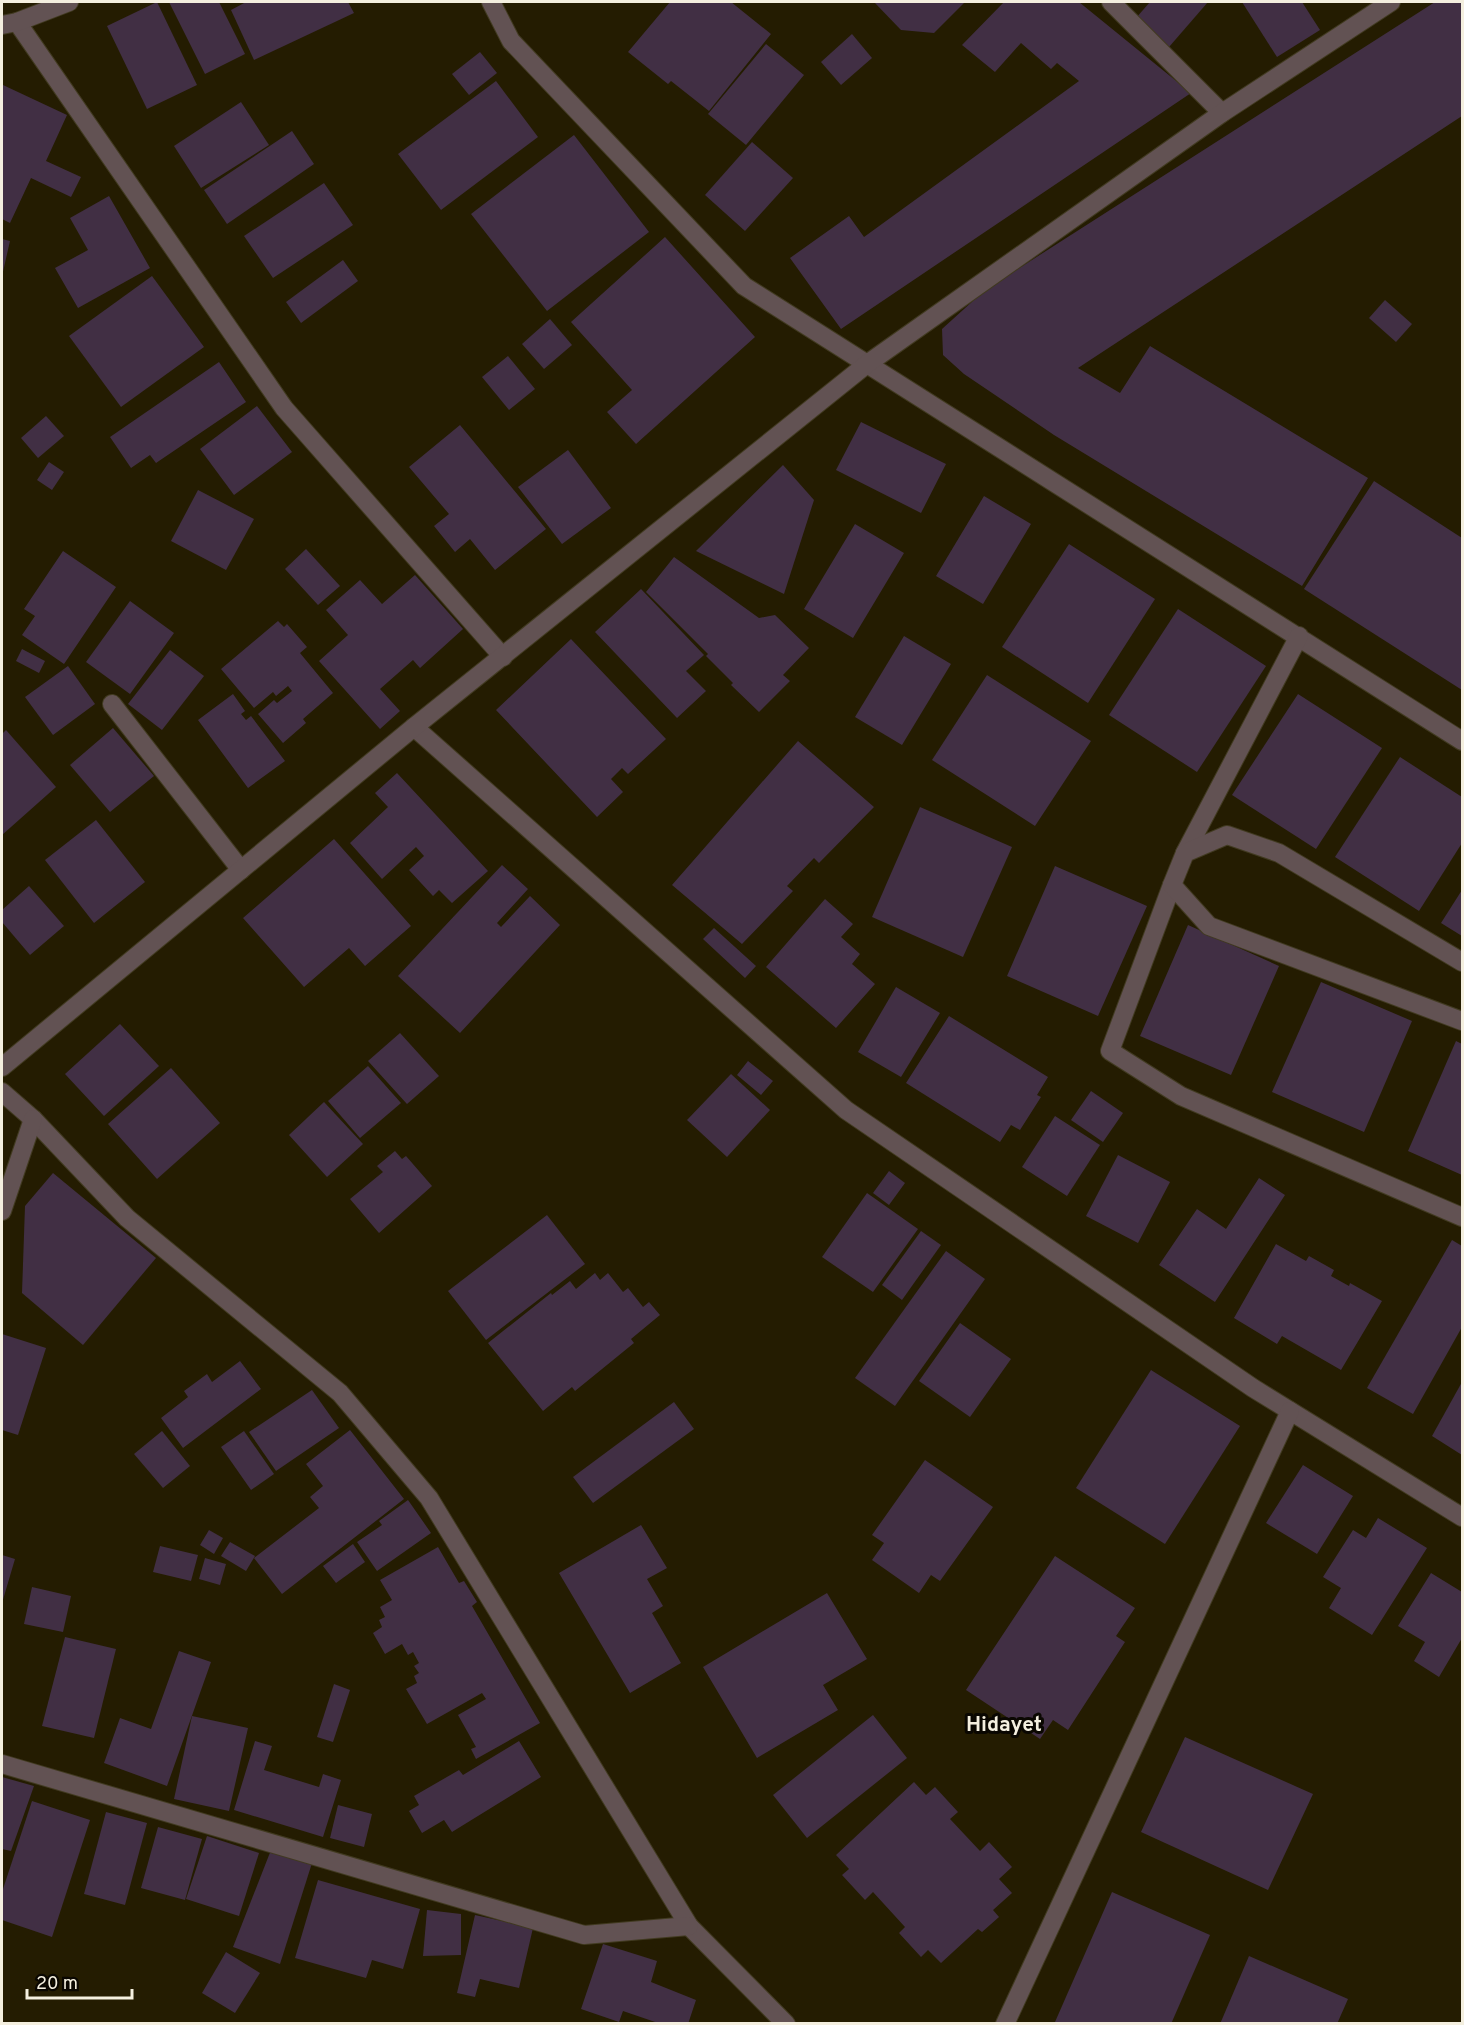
<svg xmlns="http://www.w3.org/2000/svg" width="1464" height="2025" font-family="Overpass,sans-serif">
	<rect width="100%" height="100%" fill="#241c01"/>
	<g fill="#412f44">
		<polygon points="157,2 197,85 147,109 107,26"/>
		<polygon points="169,2 219,2 245,54 205,74"/>
		<polygon points="246,2 348,2 354,13 254,60 231,10"/>
		<polygon points="670,2 731,2 771,34 709,111 671,81 668,84 628,52"/>
		<polygon points="874,2 965,2 934,33 901,30"/>
		<polygon points="1004,2 1079,2 1191,93 841,329 790,258 849,216 864,237 1079,81 1057,63 1051,69 1021,43 995,72 962,45"/>
		<polygon points="1150,2 1208,2 1169,47 1136,18"/>
		<polygon points="1242,2 1302,2 1320,30 1277,57"/>
		<polygon points="1435,2 1462,2 1462,116 1078,368 1120,393 1150,346 1368,478 1302,586 1054,435 964,374 943,355 942,329 985,290"/>
		<polygon points="852,34 872,58 841,85 821,62"/>
		<polygon points="766,44 804,75 746,145 708,114"/>
		<polygon points="480,52 497,73 469,95 452,74"/>
		<polygon points="496,81 538,137 441,210 398,154"/>
		<polygon points="3,85 67,115 46,161 81,177 71,197 31,178 10,223 2,219"/>
		<polygon points="241,102 269,145 201,188 174,146"/>
		<polygon points="292,131 314,164 227,224 204,190"/>
		<polygon points="574,135 649,232 547,311 471,214"/>
		<polygon points="752,142 793,178 745,231 705,195"/>
		<polygon points="324,183 353,225 273,278 244,236"/>
		<polygon points="109,196 150,268 78,308 55,268 88,250 70,218"/>
		<polygon points="665,237 755,337 636,444 607,412 632,390 571,322"/>
		<polygon points="2,239 10,241 2,276"/>
		<polygon points="343,260 358,281 301,323 286,302"/>
		<polygon points="152,276 204,347 121,407 69,336"/>
		<polygon points="1385,300 1412,324 1396,342 1369,318"/>
		<polygon points="550,319 572,345 544,369 522,344"/>
		<polygon points="508,356 535,389 509,410 482,377"/>
		<polygon points="219,362 246,402 156,463 150,455 131,468 110,437"/>
		<polygon points="257,406 292,452 234,495 200,449"/>
		<polygon points="46,416 64,436 38,458 21,438"/>
		<polygon points="861,422 946,464 921,513 836,470"/>
		<polygon points="460,425 546,529 495,570 470,539 455,552 434,526 449,514 409,467"/>
		<polygon points="568,450 611,508 562,544 518,487"/>
		<polygon points="49,462 64,472 52,490 37,480"/>
		<polygon points="783,465 814,500 784,594 696,551"/>
		<polygon points="1374,481 1462,538 1462,690 1304,589"/>
		<polygon points="198,490 254,519 226,570 171,541"/>
		<polygon points="984,496 1031,524 983,604 936,576"/>
		<polygon points="855,524 904,553 853,638 804,609"/>
		<polygon points="1069,544 1155,599 1088,703 1002,647"/>
		<polygon points="306,549 340,586 318,605 285,569"/>
		<polygon points="63,551 116,587 64,664 22,635 35,616 24,609"/>
		<polygon points="674,557 759,618 775,615 809,648 783,675 790,681 759,712 731,685 733,683 706,656 708,654 646,592"/>
		<polygon points="415,575 463,629 420,668 413,660 380,689 400,711 380,729 319,661 348,635 326,610 360,580 382,604"/>
		<polygon points="641,589 704,655 686,671 706,691 677,718 595,632"/>
		<polygon points="130,601 174,633 130,694 86,662"/>
		<polygon points="1178,609 1266,666 1197,772 1109,715"/>
		<polygon points="278,621 284,627 287,624 307,647 300,653 333,693 303,719 306,723 283,743 258,714 274,700 277,703 292,691 288,686 276,696 273,692 254,708 221,669"/>
		<polygon points="904,636 951,664 902,745 855,717"/>
		<polygon points="571,639 666,739 628,774 622,768 611,779 623,792 597,817 496,710"/>
		<polygon points="22,649 45,661 39,673 16,661"/>
		<polygon points="170,650 204,676 162,730 128,704"/>
		<polygon points="68,666 95,704 53,735 25,697"/>
		<polygon points="987,675 1091,741 1035,826 932,760"/>
		<polygon points="233,694 245,711 241,714 246,720 251,716 285,761 248,788 198,720"/>
		<polygon points="1298,694 1382,748 1316,849 1232,795"/>
		<polygon points="113,728 154,776 110,812 70,765"/>
		<polygon points="6,730 56,787 2,835 2,734"/>
		<polygon points="798,741 874,807 819,863 814,858 787,886 793,891 742,944 672,885"/>
		<polygon points="1400,757 1462,797 1462,843 1419,911 1335,857"/>
		<polygon points="397,773 488,871 452,903 439,890 433,896 409,870 424,856 416,847 382,879 350,843 388,807 375,793"/>
		<polygon points="920,807 1012,847 963,957 872,917"/>
		<polygon points="96,820 145,882 94,923 45,860"/>
		<polygon points="334,839 411,926 365,966 349,948 304,987 243,918"/>
		<polygon points="502,865 528,889 497,923 501,927 530,896 560,925 460,1033 398,976"/>
		<polygon points="1055,866 1147,906 1098,1016 1007,976"/>
		<polygon points="29,886 64,926 30,955 2,922 2,910"/>
		<polygon points="1462,890 1462,936 1441,923"/>
		<polygon points="825,899 853,924 841,937 860,954 852,964 875,984 836,1028 766,967"/>
		<polygon points="1188,925 1279,966 1231,1075 1140,1036"/>
		<polygon points="714,928 756,966 745,978 703,939"/>
		<polygon points="1321,982 1412,1021 1364,1132 1272,1092"/>
		<polygon points="896,987 940,1013 901,1077 858,1052"/>
		<polygon points="949,1016 1048,1077 1037,1095 1041,1097 1020,1130 1011,1125 1000,1142 906,1083"/>
		<polygon points="120,1024 159,1066 104,1116 65,1074"/>
		<polygon points="400,1033 439,1076 407,1104 368,1061"/>
		<polygon points="1456,1041 1462,1044 1462,1175 1408,1151"/>
		<polygon points="748,1061 773,1081 761,1095 737,1075"/>
		<polygon points="368,1066 401,1103 360,1138 328,1101"/>
		<polygon points="171,1068 220,1123 157,1179 108,1124"/>
		<polygon points="731,1074 770,1110 727,1157 687,1120"/>
		<polygon points="1091,1091 1123,1113 1103,1142 1071,1120"/>
		<polygon points="324,1102 363,1144 327,1177 289,1135"/>
		<polygon points="1055,1116 1100,1145 1067,1196 1022,1167"/>
		<polygon points="395,1151 402,1159 406,1156 432,1186 379,1233 350,1199 383,1172 377,1166"/>
		<polygon points="1118,1155 1170,1182 1138,1243 1086,1216"/>
		<polygon points="889,1171 905,1183 889,1205 873,1193"/>
		<polygon points="53,1173 156,1258 83,1345 22,1293 25,1206"/>
		<polygon points="1259,1178 1285,1195 1215,1302 1159,1265 1197,1209 1226,1229"/>
		<polygon points="867,1193 918,1229 873,1292 822,1257"/>
		<polygon points="547,1215 585,1264 486,1340 448,1291"/>
		<polygon points="921,1231 941,1245 902,1300 882,1285"/>
		<polygon points="1452,1240 1462,1246 1462,1327 1413,1414 1367,1388"/>
		<polygon points="1276,1244 1306,1261 1309,1256 1334,1270 1331,1276 1349,1286 1350,1283 1382,1301 1341,1370 1282,1336 1277,1344 1234,1318"/>
		<polygon points="946,1251 985,1279 895,1406 855,1378"/>
		<polygon points="595,1273 600,1280 608,1273 623,1292 628,1288 643,1307 649,1302 660,1315 631,1339 634,1343 575,1391 572,1387 543,1411 488,1343 551,1293 552,1295 570,1281 576,1289"/>
		<polygon points="960,1323 1011,1359 970,1417 919,1381"/>
		<polygon points="2,1334 46,1348 18,1435 2,1430"/>
		<polygon points="240,1361 261,1389 183,1448 161,1418 188,1397 184,1391 207,1374 212,1382"/>
		<polygon points="1151,1370 1240,1426 1165,1544 1076,1488"/>
		<polygon points="1462,1382 1462,1455 1432,1436"/>
		<polygon points="312,1390 339,1428 276,1471 249,1432"/>
		<polygon points="674,1402 694,1429 593,1503 573,1477"/>
		<polygon points="350,1430 404,1499 282,1594 254,1558 319,1508 310,1497 323,1486 306,1464"/>
		<polygon points="162,1431 190,1466 163,1488 134,1454"/>
		<polygon points="244,1431 274,1474 251,1490 221,1447"/>
		<polygon points="925,1460 993,1507 940,1581 931,1575 919,1593 872,1560 884,1543 872,1535"/>
		<polygon points="1303,1465 1353,1496 1317,1554 1266,1523"/>
		<polygon points="408,1500 431,1533 377,1571 357,1542 382,1525 379,1521"/>
		<polygon points="1378,1518 1427,1548 1372,1635 1329,1608 1341,1588 1323,1577 1353,1530 1366,1538"/>
		<polygon points="641,1525 667,1568 647,1579 663,1606 652,1613 681,1663 630,1693 559,1573"/>
		<polygon points="209,1530 223,1538 214,1554 200,1545"/>
		<polygon points="230,1542 255,1556 246,1571 221,1556"/>
		<polygon points="353,1544 365,1562 336,1583 323,1566"/>
		<polygon points="160,1546 198,1555 191,1581 153,1572"/>
		<polygon points="438,1547 459,1583 464,1581 477,1602 472,1606 540,1723 476,1759 471,1749 476,1747 458,1715 486,1699 482,1693 427,1724 406,1689 417,1683 414,1676 419,1673 414,1666 419,1663 413,1652 408,1655 402,1644 385,1654 373,1633 382,1627 379,1620 385,1617 380,1607 392,1600 380,1580"/>
		<polygon points="2,1555 15,1559 2,1603"/>
		<polygon points="1055,1556 1135,1608 1116,1636 1125,1642 1068,1730 1053,1720 1040,1739 966,1690"/>
		<polygon points="205,1558 226,1564 220,1585 199,1579"/>
		<polygon points="1431,1573 1462,1592 1462,1638 1439,1677 1414,1661 1425,1642 1398,1626"/>
		<polygon points="32,1587 71,1596 63,1632 24,1624"/>
		<polygon points="827,1593 867,1659 823,1685 838,1710 757,1758 703,1667"/>
		<polygon points="65,1637 116,1649 94,1738 42,1726"/>
		<polygon points="179,1651 211,1662 167,1786 104,1763 120,1718 151,1729"/>
		<polygon points="334,1684 350,1690 333,1742 317,1737"/>
		<polygon points="873,1715 907,1758 807,1838 773,1795"/>
		<polygon points="192,1716 248,1728 229,1811 174,1799"/>
		<polygon points="1185,1737 1313,1794 1268,1890 1141,1832"/>
		<polygon points="255,1741 272,1746 264,1770 319,1787 323,1774 341,1780 323,1837 234,1810"/>
		<polygon points="519,1741 541,1777 452,1832 444,1820 422,1833 409,1811 419,1805 414,1796 459,1770 463,1775"/>
		<polygon points="2,1777 34,1786 11,1851 2,1849"/>
		<polygon points="914,1782 926,1795 935,1787 958,1812 950,1819 980,1851 989,1842 1012,1867 999,1879 1012,1893 993,1910 999,1917 982,1932 978,1929 941,1963 928,1950 921,1957 899,1933 905,1927 873,1892 865,1900 842,1875 849,1869 836,1855"/>
		<polygon points="32,1801 90,1820 52,1937 2,1920 2,1892"/>
		<polygon points="338,1805 372,1814 364,1847 330,1838"/>
		<polygon points="106,1812 147,1823 125,1905 84,1894"/>
		<polygon points="158,1827 202,1839 185,1900 141,1888"/>
		<polygon points="207,1836 259,1853 239,1916 186,1899"/>
		<polygon points="271,1850 312,1863 280,1964 233,1947"/>
		<polygon points="318,1880 420,1909 403,1969 372,1960 366,1978 295,1958"/>
		<polygon points="1112,1892 1210,1935 1171,2024 1055,2022"/>
		<polygon points="427,1910 461,1914 461,1955 423,1956"/>
		<polygon points="475,1915 533,1928 519,1988 480,1979 475,1997 457,1993"/>
		<polygon points="603,1944 657,1961 651,1982 696,2000 688,2024 661,2024 623,2011 619,2022 581,2009"/>
		<polygon points="226,1952 260,1973 235,2013 202,1993"/>
		<polygon points="1249,1956 1348,1999 1337,2024 1220,2024"/>
	</g>
	<g fill="none" stroke-linecap="round" stroke-linejoin="round">
		<defs>
			<g id="minor">
				<polyline points="491,2 511,41 744,286 1462,741"/>
				<polyline points="1111,2 1222,113"/>
				<polyline points="17,22 284,408 503,657"/>
				<polyline points="2,25 17,22 69,2"/>
				<polyline points="112,704 241,870"/>
				<polyline points="414,727 846,1110 1253,1388 1462,1517"/>
				<polyline points="1185,853 1299,636"/>
				<polyline points="1172,885 1110,1051 1181,1096 1462,1217"/>
				<polyline points="1462,962 1279,853 1227,835 1185,853 1172,885 1209,926 1462,1021"/>
				<polyline points="2,1067 414,727 867,364 1222,113 1391,2"/>
				<polyline points="2,1092 33,1119 127,1218 340,1393 429,1498 689,1926 786,2024"/>
				<polyline points="2,1211 33,1119"/>
				<polyline points="2,1764 584,1935 689,1926"/>
				<polyline points="1005,2024 1290,1411"/>
			</g>
		</defs>
		<use href="#minor" stroke="#413a20" stroke-width="20"/>
		<use href="#minor" stroke="#625253" stroke-width="18"/>
	</g>
	<g text-anchor="middle" stroke-width="6" stroke-linejoin="round" paint-order="stroke">
		<g font-size="21" font-weight="bold" fill="#f4efdf" stroke="#0a0701">
			<text x="1004" y="1731">Hidayet</text>
		</g>
	</g>
	<rect width="1464" height="2025" fill="none" stroke="#f4efdf" stroke-width="6"/>
	<path d="M27 1989v9h105v-9" fill="none" stroke="#f4efdf" stroke-width="3"/>
	<text x="36" y="1989" font-size="18" fill="#f4efdf" stroke="#0a0701" stroke-width="4.5" paint-order="stroke">20 m</text>
</svg>
